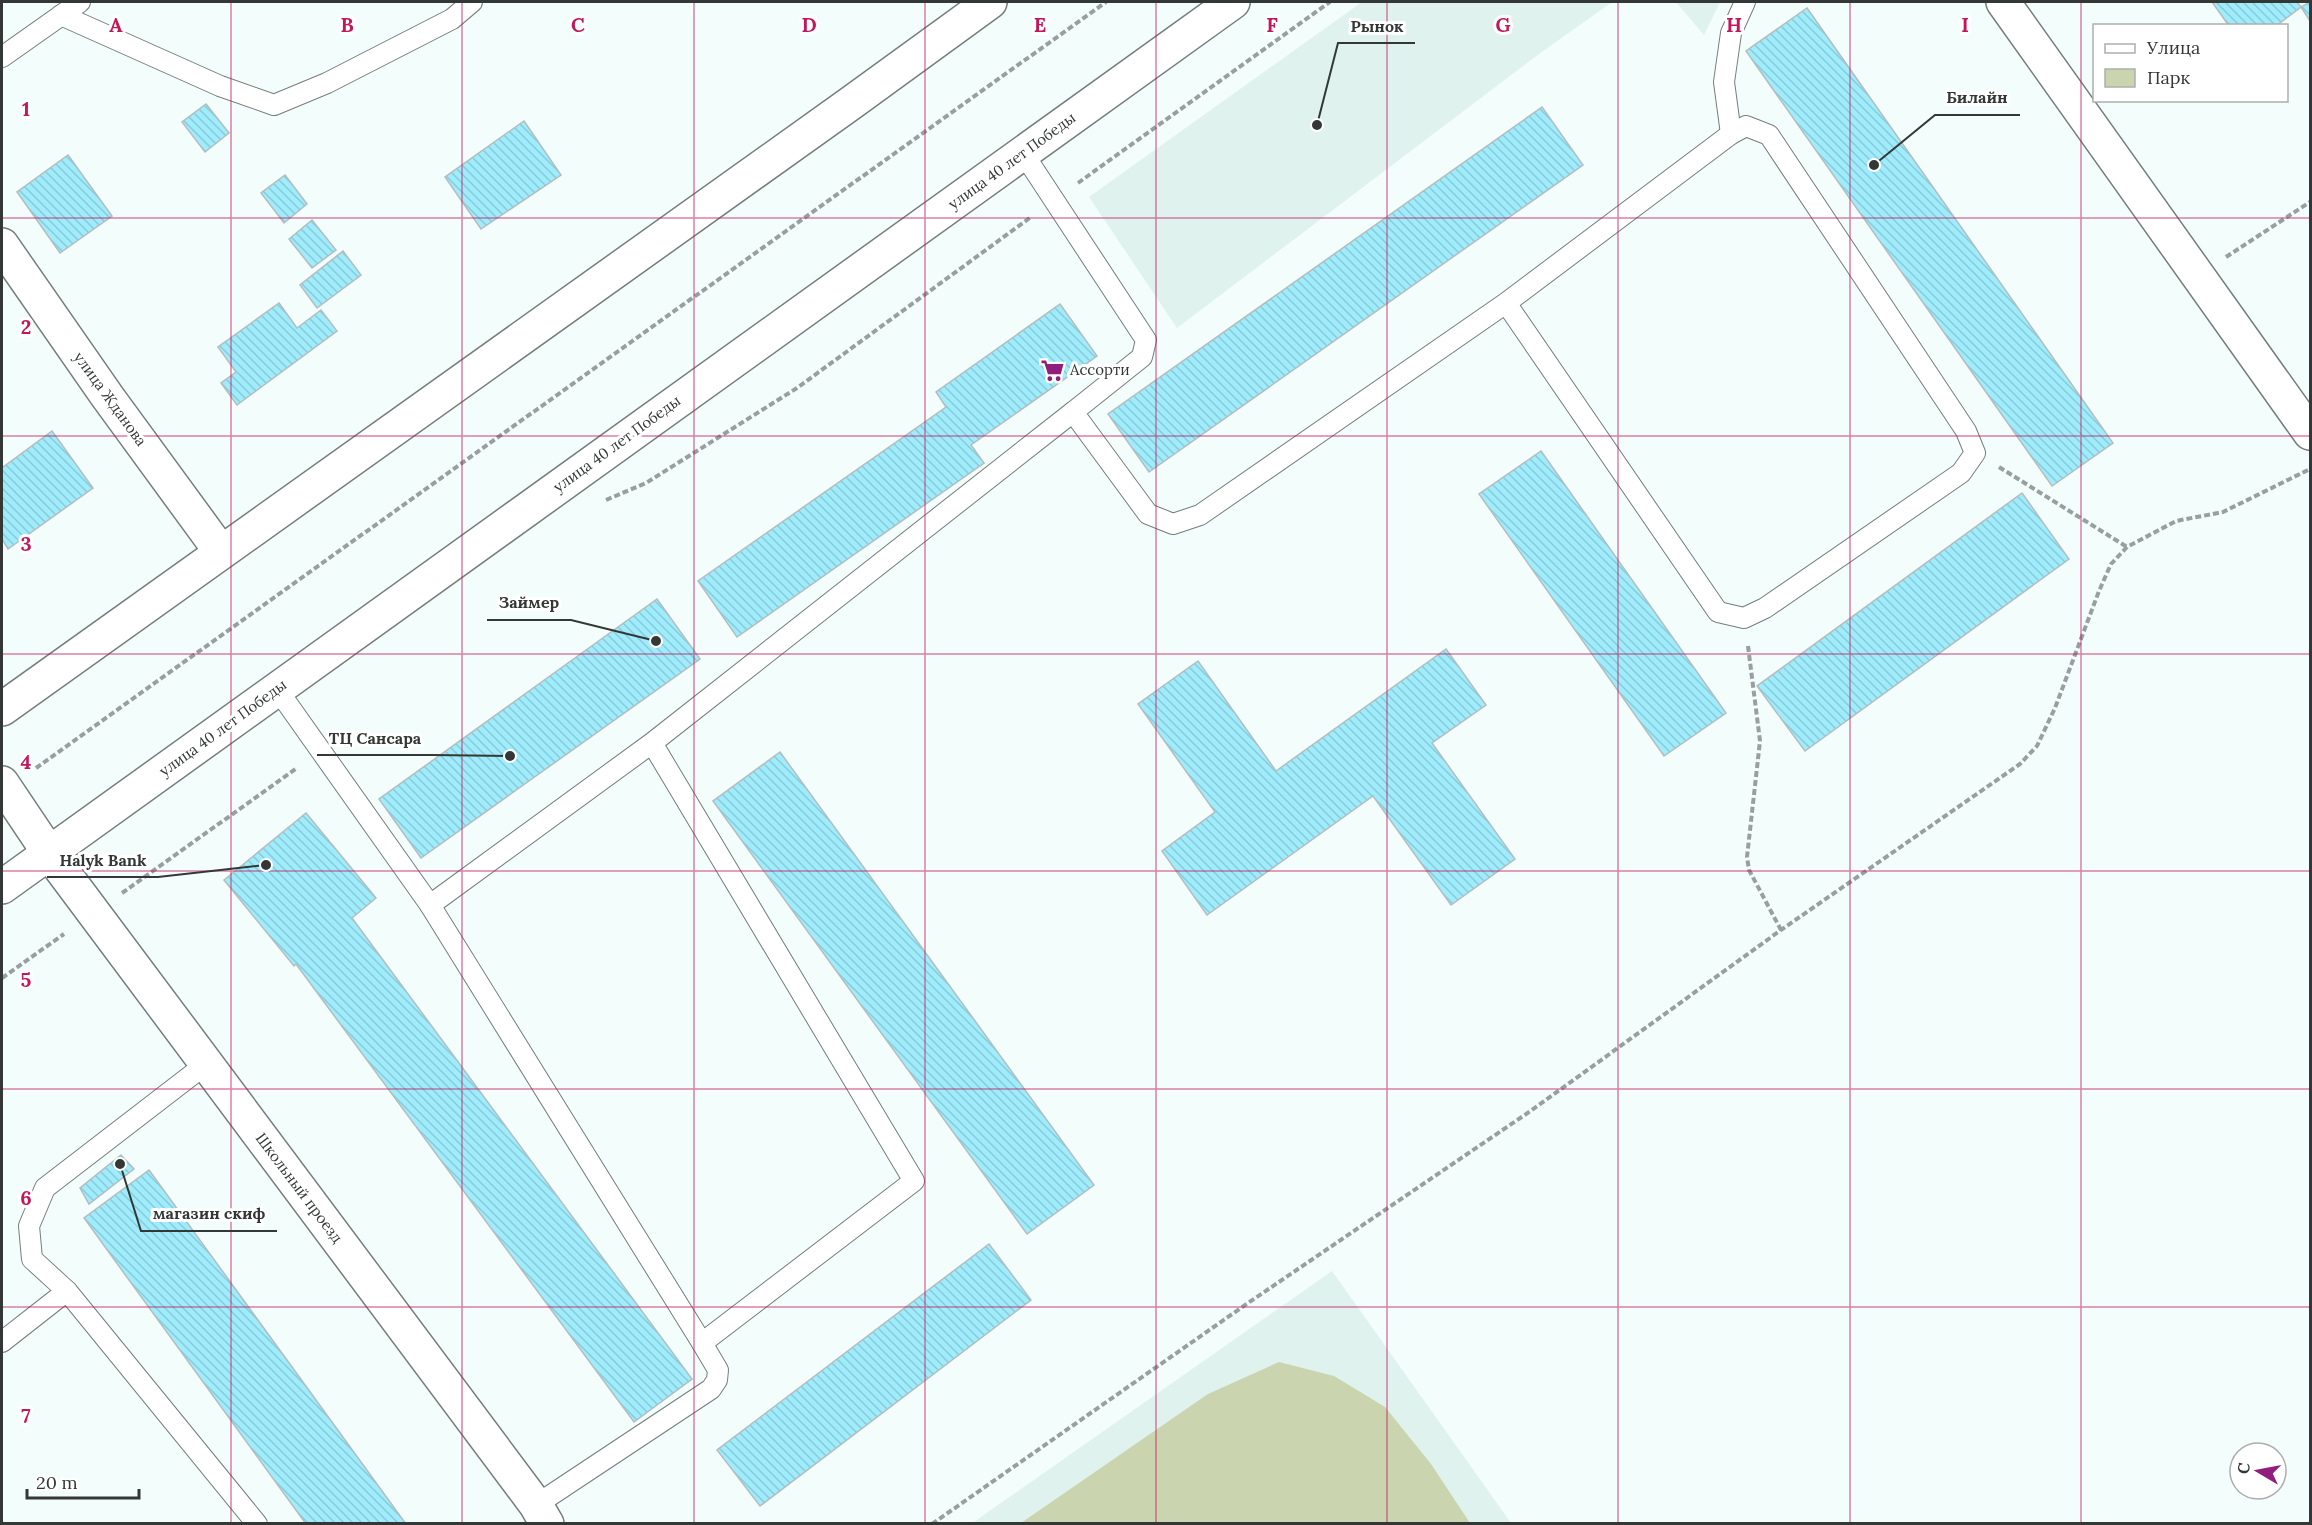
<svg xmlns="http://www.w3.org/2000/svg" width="2312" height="1525" font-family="Lora,serif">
	<defs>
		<pattern id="building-back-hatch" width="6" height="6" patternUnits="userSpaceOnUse" patternTransform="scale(1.5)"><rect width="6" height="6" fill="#9fecfc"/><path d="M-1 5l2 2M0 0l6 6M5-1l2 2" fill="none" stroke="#89cbd9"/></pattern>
	</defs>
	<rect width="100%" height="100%" fill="#f3fdfb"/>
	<g fill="#dff2ee">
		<polygon points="1362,2 1612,2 1539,54 1177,328 1089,197"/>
		<polygon points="1676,2 1720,2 1704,35"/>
		<polygon points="1332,1271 1511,1523 971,1524"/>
	</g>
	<polygon fill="#cad4ae" points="1279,1362 1334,1376 1385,1407 1431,1464 1470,1523 1021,1523 1208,1394"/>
	<g fill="url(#building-back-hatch)" stroke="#b4bdbf" stroke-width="1.5">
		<polygon points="2212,2 2297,2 2301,7 2276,26 2229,26"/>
		<polygon points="2310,2 2310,21 2301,7"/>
		<polygon points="1807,8 2113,443 2052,486 1746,51"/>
		<polygon points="206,104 229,133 205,152 182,122"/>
		<polygon points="1542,107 1583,165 1149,472 1108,414"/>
		<polygon points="524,121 561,175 481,229 445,177"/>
		<polygon points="68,155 112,216 60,253 17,192"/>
		<polygon points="285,175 307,204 284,223 261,193"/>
		<polygon points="312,220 336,250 312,268 289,239"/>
		<polygon points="343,251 361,275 317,308 300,285"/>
		<polygon points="279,303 297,328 321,310 337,331 237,405 221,383 236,372 218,347"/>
		<polygon points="1060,304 1097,356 971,445 984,463 737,637 698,581 946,407 936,392"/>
		<polygon points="52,431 93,488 8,549 2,539 2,468"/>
		<polygon points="1541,451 1726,713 1664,756 1479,494"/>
		<polygon points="2022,493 2069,559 1805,751 1757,686"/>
		<polygon points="657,599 700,659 421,858 379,799"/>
		<polygon points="1446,649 1486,705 1432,743 1515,859 1451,905 1373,796 1207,915 1162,851 1215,812 1138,704 1198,661 1276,771"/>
		<polygon points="780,752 1094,1185 1027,1234 713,801"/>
		<polygon points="306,813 376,898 352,918 692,1379 634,1422 296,964 294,966 224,880"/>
		<polygon points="121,1155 134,1169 89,1204 80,1188"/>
		<polygon points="149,1170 406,1524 306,1524 84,1218"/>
		<polygon points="989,1244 1031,1300 760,1506 717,1450"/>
	</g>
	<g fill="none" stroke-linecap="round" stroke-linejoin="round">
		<defs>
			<g id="lane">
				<polyline points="61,15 220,86 274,105 327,83 452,19 472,2"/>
				<polyline points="2,57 80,2"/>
				<polyline points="1731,134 1724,82 1731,33 1745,2"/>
				<polyline points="1023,153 1146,340 1142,357 1073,412 1148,514 1173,524 1200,515 1506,303 1731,134 1746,126 1769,135 1966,431 1975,453 1961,473 1765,608 1744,618 1718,612 1506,303"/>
				<polyline points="277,689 430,905"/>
				<polyline points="652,743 914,1181 702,1343 430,905 652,743 1073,412"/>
				<polyline points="67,1291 257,1524"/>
				<polyline points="2,1342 67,1291 32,1259 29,1226 45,1188 206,1064"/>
				<polyline points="536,1505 711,1389 717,1380 718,1370 702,1343"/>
			</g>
			<g id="street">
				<polyline points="2003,2 2310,433"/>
				<polyline points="2,245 107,396 221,552"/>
				<polyline points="2,709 851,103 990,2"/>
				<polyline points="2,783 49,853 536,1505 547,1524"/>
				<polyline points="2,887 1233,2"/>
			</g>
		</defs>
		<use href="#lane" stroke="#757e7c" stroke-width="22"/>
		<use href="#street" stroke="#757e7c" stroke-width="36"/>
		<g stroke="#989f9e" stroke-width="4" stroke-dasharray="6 3" stroke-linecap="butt">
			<polyline points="1078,183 1330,2"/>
			<polyline points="2226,257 2310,202"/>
			<polyline points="1999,467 2127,547"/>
			<polyline points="606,500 646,483 797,388 1031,217"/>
			<polyline points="1748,646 1760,741 1747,857 1749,870 1781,930"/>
			<polyline points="36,768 1106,2"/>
			<polyline points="122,893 297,768"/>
			<polyline points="2,978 64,934"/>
			<polyline points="932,1524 1248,1303 1532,1110 1781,930 2020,764 2037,746 2055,708 2099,591 2111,564 2127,547 2176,521 2223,512 2310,469"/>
		</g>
		<use href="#lane" stroke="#fff" stroke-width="20"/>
		<use href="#street" stroke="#fff" stroke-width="33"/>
	</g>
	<path fill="none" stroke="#c2185b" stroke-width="1.5" stroke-opacity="0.55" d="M231 2V1524M462 2V1524M694 2V1524M925 2V1524M1156 2V1524M1387 2V1524M1618 2V1524M1850 2V1524M2081 2V1524M2 218H2310M2 436H2310M2 654H2310M2 871H2310M2 1089H2310M2 1307H2310"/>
	<defs>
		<symbol id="supermarket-bare" viewBox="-9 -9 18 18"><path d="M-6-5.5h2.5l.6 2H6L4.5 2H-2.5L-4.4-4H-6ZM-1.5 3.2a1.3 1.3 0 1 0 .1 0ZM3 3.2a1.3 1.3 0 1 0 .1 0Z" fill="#911d7c" stroke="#fff" stroke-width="2.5" paint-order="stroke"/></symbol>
	</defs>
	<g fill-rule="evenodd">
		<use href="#supermarket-bare" x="1036" y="354" width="33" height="33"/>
	</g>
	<g text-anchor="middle" stroke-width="6" stroke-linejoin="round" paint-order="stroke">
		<g font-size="15" fill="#333736" stroke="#fff">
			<text transform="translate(1012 161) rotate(-36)" y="5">улица 40 лет Победы</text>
			<text transform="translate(110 399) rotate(54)" y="5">улица Жданова</text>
			<text transform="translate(617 444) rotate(-36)" y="5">улица 40 лет Победы</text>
			<text transform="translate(223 728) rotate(-36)" y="5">улица 40 лет Победы</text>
			<text transform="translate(299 1188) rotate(53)" y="5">Школьный проезд</text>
		</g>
		<g font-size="15" fill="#333736" stroke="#fff" text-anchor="start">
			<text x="1070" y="375">Ассорти</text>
		</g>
	</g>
	<g font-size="20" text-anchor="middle" font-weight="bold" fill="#c2185b" stroke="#fff" stroke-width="6" stroke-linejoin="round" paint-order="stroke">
		<text x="116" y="32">A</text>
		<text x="347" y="32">B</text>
		<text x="578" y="32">C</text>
		<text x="809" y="32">D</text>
		<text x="1040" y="32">E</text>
		<text x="1272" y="32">F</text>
		<text x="1503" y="32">G</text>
		<text x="1734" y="32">H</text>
		<text x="1965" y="32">I</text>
		<text x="26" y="116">1</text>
		<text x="26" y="334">2</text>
		<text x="26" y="551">3</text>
		<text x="26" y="769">4</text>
		<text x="26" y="987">5</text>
		<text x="26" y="1205">6</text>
		<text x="26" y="1423">7</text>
	</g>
	<path fill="none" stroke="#333736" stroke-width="2" d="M1317 125L1338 43H1415M1874 165L1935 115H2020M656 641L571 620H487M510 756L433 755H317M266 865L158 877H47M120 1164L141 1231H277"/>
	<g fill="#333736" stroke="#fff" stroke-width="2">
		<circle cx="1317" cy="125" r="6"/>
		<circle cx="1874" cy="165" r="6"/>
		<circle cx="656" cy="641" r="6"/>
		<circle cx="510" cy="756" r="6"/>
		<circle cx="266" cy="865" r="6"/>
		<circle cx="120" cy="1164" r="6"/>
	</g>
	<g font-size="16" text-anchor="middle" font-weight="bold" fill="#333736" stroke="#fff" stroke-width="6" stroke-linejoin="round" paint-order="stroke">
		<text x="1377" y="32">Рынок</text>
		<text x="1977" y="103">Билайн</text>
		<text x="529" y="608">Займер</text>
		<text x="375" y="744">ТЦ Сансара</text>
		<text x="103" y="866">Halyk Bank</text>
		<text x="209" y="1219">магазин скиф</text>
	</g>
	<rect width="2312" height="1525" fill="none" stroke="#333736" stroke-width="6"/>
	<rect x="2093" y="24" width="195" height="78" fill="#ffffff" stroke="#adafaf" stroke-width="1.5"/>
	<rect x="2105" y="44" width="30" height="9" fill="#ffffff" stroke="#adafaf" stroke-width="1.5"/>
	<text x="2147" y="54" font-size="18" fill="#333736">Улица</text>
	<rect x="2105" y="69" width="30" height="18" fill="#cad4ae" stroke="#adafaf" stroke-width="1.5"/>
	<text x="2147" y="84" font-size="18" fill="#333736">Парк</text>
	<g transform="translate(2258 1471) rotate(280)"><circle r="28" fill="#ffffff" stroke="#adafaf" stroke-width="1.5"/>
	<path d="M0-4.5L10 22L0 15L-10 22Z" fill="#911d7c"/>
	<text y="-9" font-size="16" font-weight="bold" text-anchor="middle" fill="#333736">С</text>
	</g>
	<path d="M27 1489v9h112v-9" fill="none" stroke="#333736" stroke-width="3"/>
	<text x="36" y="1489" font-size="18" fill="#333736" stroke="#ffffff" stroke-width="4.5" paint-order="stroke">20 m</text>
</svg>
